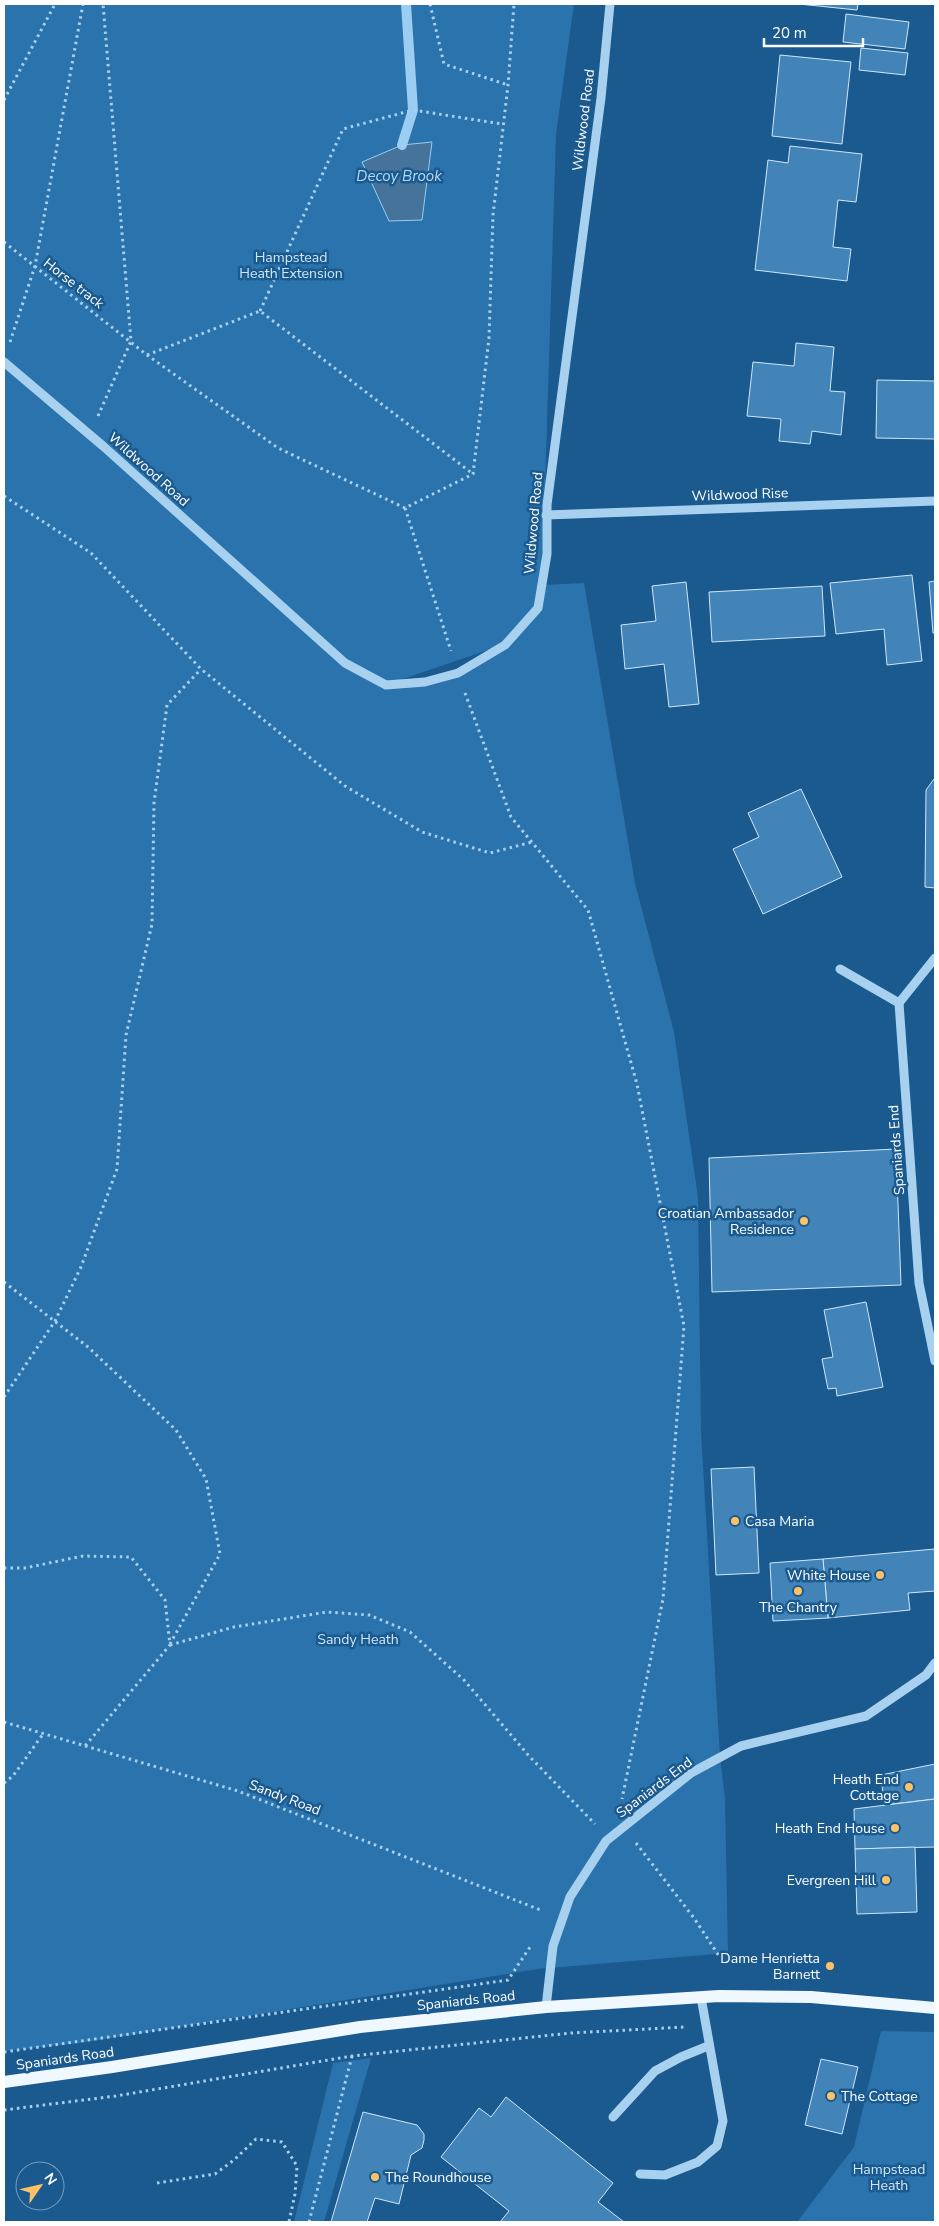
<svg xmlns="http://www.w3.org/2000/svg" width="939" height="2226" font-family="'Nunito Sans',sans-serif">
	<rect width="100%" height="100%" fill="#1a5a8f"/>
	<g fill="#2a73ac" fill-rule="evenodd">
		<path d="M4 4H574L556 134 542 585 584 583 635 883 674 1032 698 1197 701 1431 720 1757 725 1798 728 1953 538 1969 80 2043 4 2051ZM494 648 458 673 391 683Z"/>
		<polygon points="881,2031 935,2032 935,2222 797,2222 854,2147"/>
		<polygon points="371,2058 324,2222 294,2222 333,2063"/>
	</g>
	<polygon fill="#457399" stroke="#9bccf1" points="432,142 422,220 389,221 362,162 402,145"/>
	<g fill="none" stroke-linecap="round" stroke-linejoin="round">
		<polyline stroke="#9bccf1" stroke-width="10" points="402,145 413,110 406,4"/>
	</g>
	<g fill="#4384b8" stroke="#cee7fa">
		<polygon points="799,4 858,4 857,10"/>
		<polygon points="846,14 909,22 905,49 843,42"/>
		<polygon points="861,48 908,53 905,75 859,70"/>
		<polygon points="780,55 851,62 842,144 772,136"/>
		<polygon points="790,146 862,154 856,202 838,200 833,247 851,249 847,281 755,270 768,160 788,163"/>
		<polygon points="796,343 834,347 830,391 845,392 841,435 812,431 810,444 779,441 781,419 747,416 753,362 794,366"/>
		<polygon points="877,380 935,381 935,439 876,438"/>
		<polygon points="912,575 922,661 887,665 884,629 836,634 830,583"/>
		<polygon points="935,581 935,633 933,633 929,582"/>
		<polygon points="686,582 699,704 669,707 664,664 625,669 621,625 656,621 652,586"/>
		<polygon points="822,586 825,636 712,642 709,592"/>
		<polygon points="934,779 935,779 935,888 925,887 926,790"/>
		<polygon points="801,789 842,877 763,914 733,849 759,837 748,813"/>
		<polygon points="896,1149 901,1285 712,1292 709,1158"/>
		<polygon points="866,1302 883,1387 837,1396 836,1388 828,1389 822,1359 833,1357 824,1310"/>
		<polygon points="754,1467 759,1573 716,1575 711,1469"/>
		<polygon points="935,1549 935,1591 908,1593 910,1610 828,1618 823,1559"/>
		<polygon points="823,1559 828,1618 773,1621 770,1563"/>
		<polygon points="935,1764 935,1799 884,1805 881,1775"/>
		<polygon points="935,1799 935,1847 855,1849 854,1809"/>
		<polygon points="915,1847 917,1912 857,1914 855,1849"/>
		<polygon points="821,2059 858,2067 842,2134 805,2125"/>
		<polygon points="506,2097 613,2183 598,2202 624,2222 500,2222 509,2211 441,2157 479,2108 491,2117"/>
		<polygon points="363,2112 417,2125 424,2134 424,2140 422,2148 411,2155 399,2204 375,2198 367,2222 331,2222"/>
	</g>
	<g fill="none" stroke-linecap="round" stroke-linejoin="round">
		<g stroke="#a8d0ef" stroke-width="3" stroke-dasharray="2.5 4" stroke-linecap="butt">
			<polyline points="430,4 444,64 508,85"/>
			<polyline points="4,100 55,4"/>
			<polyline points="4,242 147,355 278,448 405,508 473,474 489,338 493,215 508,85 514,4"/>
			<polyline points="260,311 343,129 413,110 502,124"/>
			<polyline points="10,342 35,266 83,4"/>
			<polyline points="147,355 260,311 473,474"/>
			<polyline points="98,416 131,341 103,4"/>
			<polyline points="4,496 91,553 201,669 345,786 422,832 490,853 532,842"/>
			<polyline points="405,508 451,651"/>
			<polyline points="465,693 511,817 588,910 637,1084 684,1326 663,1599 622,1799"/>
			<polyline points="4,1282 88,1347 176,1430 206,1479 220,1554 170,1644"/>
			<polyline points="4,1397 55,1321 81,1267 117,1169 126,1035 152,924 154,803 167,705 201,669"/>
			<polyline points="4,1568 25,1568 83,1556 131,1557 165,1600 170,1645 85,1746"/>
			<polyline points="170,1645 234,1627 327,1612 369,1615 410,1632 464,1680 529,1756 595,1824"/>
			<polyline points="4,1722 238,1791 543,1911"/>
			<polyline points="4,1783 13,1776 43,1734"/>
			<polyline points="636,1843 694,1918 723,1962"/>
			<polyline points="4,2052 508,1980 530,1947"/>
			<polyline points="4,2110 116,2096 352,2056 571,2033 685,2027"/>
			<polyline points="157,2183 215,2174 234,2160 256,2139 282,2142 297,2166 295,2194 289,2222"/>
			<polyline points="309,2222 352,2056"/>
		</g>
		<g stroke="#a8d0ef" stroke-width="9">
			<polyline points="4,362 103,446 345,663 386,685 425,682 458,673 505,645 538,608 547,554 547,505 601,98 610,4"/>
			<polyline points="546,515 935,501"/>
			<polyline points="840,969 899,1003 919,1283 935,1361"/>
			<polyline points="899,1003 935,958"/>
			<polyline points="546,2007 553,1946 570,1897 606,1841 691,1773 741,1746 866,1716 926,1675 935,1663"/>
			<polyline points="613,2117 655,2071 681,2057 708,2046"/>
			<polyline points="640,2174 665,2175 698,2162 717,2146 723,2121 701,1997"/>
		</g>
		<polyline stroke="#eff7ff" stroke-width="12" points="4,2082 112,2067 360,2027 546,2007 719,1996 811,1997 935,2008"/>
	</g>
	<g fill="#ffc165" stroke="#1a5a8f" stroke-width="2">
		<circle cx="804" cy="1221" r="5"/>
		<circle cx="735" cy="1521" r="5"/>
		<circle cx="880" cy="1575" r="5"/>
		<circle cx="798" cy="1591" r="5"/>
		<circle cx="909" cy="1787" r="5"/>
		<circle cx="895" cy="1828" r="5"/>
		<circle cx="886" cy="1880" r="5"/>
		<circle cx="830" cy="1966" r="5"/>
		<circle cx="831" cy="2096" r="5"/>
		<circle cx="375" cy="2177" r="5"/>
	</g>
	<g text-anchor="middle" stroke-width="5" stroke-linejoin="round" paint-order="stroke">
		<g font-size="14" fill="#fff" stroke="#1a5a8f">
			<text transform="translate(583 120) rotate(-83)" y="5">Wildwood Road</text>
			<text transform="translate(74 283) rotate(38)" y="5">Horse track</text>
			<text transform="translate(149 469) rotate(42)" y="5">Wildwood Road</text>
			<text transform="translate(740 494) rotate(-2)" y="5">Wildwood Rise</text>
			<text transform="translate(533 523) rotate(-85)" y="5">Wildwood Road</text>
			<text transform="translate(896 1150) rotate(-94)" y="5">Spaniards End</text>
			<text transform="translate(654 1787) rotate(-37)" y="5">Spaniards End</text>
			<text transform="translate(285 1797) rotate(21)" y="5">Sandy Road</text>
			<text transform="translate(466 2000) rotate(-6)" y="5">Spaniards Road</text>
			<text transform="translate(65 2058) rotate(-8)" y="5">Spaniards Road</text>
		</g>
		<g font-size="14" fill="#cee7fa" stroke="#1a5a8f">
			<text x="291" y="262">Hampstead<tspan x="291" dy="16">Heath Extension</tspan></text>
			<text x="358" y="1644">Sandy Heath</text>
			<text x="889" y="2174">Hampstead<tspan x="889" dy="16">Heath</tspan></text>
		</g>
		<g font-size="14" fill="#fff" stroke="#1a5a8f" text-anchor="end">
			<text x="794" y="1218">Croatian Ambassador<tspan x="794" dy="16">Residence</tspan></text>
			<text x="745" y="1526" text-anchor="start">Casa Maria</text>
			<text x="870" y="1580">White House</text>
			<text x="798" y="1612" text-anchor="middle">The Chantry</text>
			<text x="899" y="1784">Heath End<tspan x="899" dy="16">Cottage</tspan></text>
			<text x="885" y="1833">Heath End House</text>
			<text x="876" y="1885">Evergreen Hill</text>
			<text x="820" y="1963">Dame Henrietta<tspan x="820" dy="16">Barnett</tspan></text>
			<text x="841" y="2101" text-anchor="start">The Cottage</text>
			<text x="385" y="2182" text-anchor="start">The Roundhouse</text>
		</g>
		<g font-size="15" font-style="italic" fill="#b4d9f6" stroke="#1a5a8f">
			<text x="399" y="181">Decoy Brook</text>
		</g>
	</g>
	<rect width="939" height="2226" fill="none" stroke="#ffffff" stroke-width="10"/>
	<g transform="translate(40 2186) rotate(56)"><circle r="24" fill="#1a5a8f" stroke="#769cbc"/>
	<path d="M0-4L9 19L0 12L-9 19Z" fill="#ffc165"/>
	<text y="-8" font-size="14" font-weight="bold" text-anchor="middle" fill="#ffffff">N</text>
	</g>
	<path d="M764 38v8h99v-8" fill="none" stroke="#ffffff" stroke-width="2.5"/>
	<text x="772" y="38" font-size="15" fill="#ffffff" stroke="#1a5a8f" stroke-width="4" paint-order="stroke">20 m</text>
</svg>
